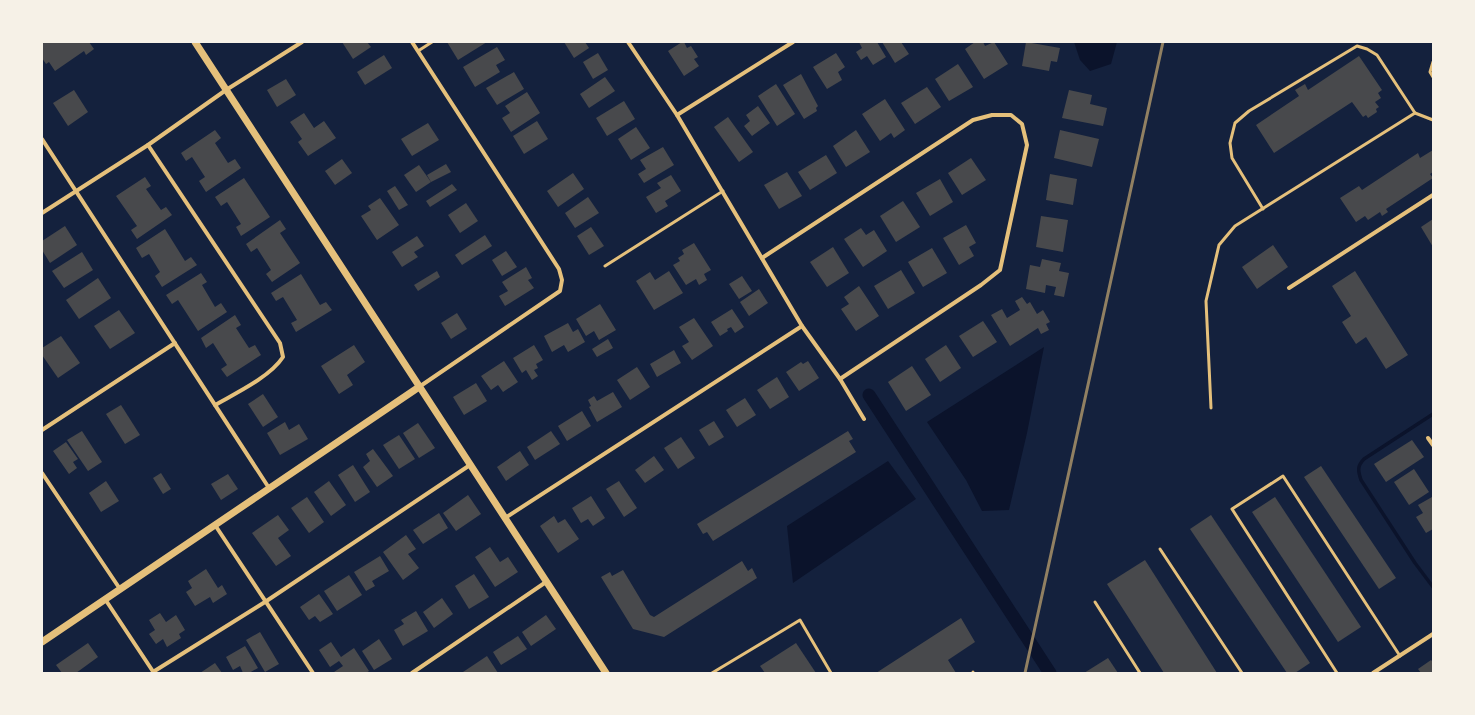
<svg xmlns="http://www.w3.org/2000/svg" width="1475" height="715" font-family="Helvetica,sans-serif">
	<rect width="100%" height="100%" fill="#14213d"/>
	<g fill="#0b132b">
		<polygon points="1074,42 1117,42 1111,64 1090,71 1080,60"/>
		<polygon points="1044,347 1027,433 1009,510 982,511 966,480 927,422"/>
		<polygon points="888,461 916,499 793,583 787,526"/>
	</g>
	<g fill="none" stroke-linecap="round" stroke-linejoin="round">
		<path stroke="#0b132b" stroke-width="3.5" d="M1433 414 1364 459C1357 466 1358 471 1361 480L1415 563 1433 587"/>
		<polyline stroke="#0b132b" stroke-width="13" points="869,395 1050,673"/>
	</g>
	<g fill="#48494c">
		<polygon points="44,42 89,42 94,49 86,55 84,51 55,71 49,62 46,64 42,58 42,43"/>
		<polygon points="342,42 367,42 371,47 353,59"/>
		<polygon points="447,42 487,42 458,60"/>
		<polygon points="564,42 585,42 589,48 574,58"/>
		<polygon points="682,42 684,42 687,48 691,46 698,57 694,59 699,66 684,76 668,51"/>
		<polygon points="859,42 877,42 886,57 873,65 867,56 861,60 856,52 862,48"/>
		<polygon points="882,42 901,42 909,54 895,63"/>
		<polygon points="975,42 983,42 985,46 994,42 1008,64 984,79 965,49"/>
		<polygon points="1026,42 1060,48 1057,62 1051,61 1049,71 1022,66"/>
		<polygon points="497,47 505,60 496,65 500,72 475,87 463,67"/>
		<polygon points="598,53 608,70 593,79 583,62"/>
		<polygon points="836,53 845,67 838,72 842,80 827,89 813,67"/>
		<polygon points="384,55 392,68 365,85 357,72"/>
		<polygon points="1359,56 1382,90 1378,93 1381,98 1375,102 1379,107 1376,109 1377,112 1368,118 1366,115 1363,117 1352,102 1274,153 1256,125 1299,96 1295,90 1305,84 1308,90"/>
		<polygon points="958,64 973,87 949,101 935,79"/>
		<polygon points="514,72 524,89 497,105 486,88"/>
		<polygon points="801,74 818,106 816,108 817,111 804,119 783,85"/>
		<polygon points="605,77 615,91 589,108 580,94"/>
		<polygon points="286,79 296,95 277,107 267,90"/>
		<polygon points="776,84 795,114 777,126 758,96"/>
		<polygon points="927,87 941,107 915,124 901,103"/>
		<polygon points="74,90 88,112 68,126 53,103"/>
		<polygon points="1069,90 1092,95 1090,104 1107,108 1103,126 1062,118"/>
		<polygon points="527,92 540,113 511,132 502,118 510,113 505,106"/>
		<polygon points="885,99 905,130 894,138 891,133 880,141 862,114"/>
		<polygon points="624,101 635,119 607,136 596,118"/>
		<polygon points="758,106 770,123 752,136 744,126 750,121 746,115"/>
		<polygon points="304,113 314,128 324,121 336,138 308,156 298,142 302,139 290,122"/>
		<polygon points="728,117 753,152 739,162 714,127"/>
		<polygon points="537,121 548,139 524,154 513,136"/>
		<polygon points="428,123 439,140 412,156 401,139"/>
		<polygon points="636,127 650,148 631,160 618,139"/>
		<polygon points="215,130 221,138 215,143 228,163 235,159 241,168 206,192 199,181 205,177 192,157 186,161 181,153"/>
		<polygon points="856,130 870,152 846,167 833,146"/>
		<polygon points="1060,130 1099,139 1092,167 1054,158"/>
		<polygon points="663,147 674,165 644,183 638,174 646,169 640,160"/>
		<polygon points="1433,150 1433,172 1430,174 1433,178 1386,209 1388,212 1382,216 1380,212 1368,220 1365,216 1356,222 1340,198 1359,186 1362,190 1418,153 1420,158"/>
		<polygon points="826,155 837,173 810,190 798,172"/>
		<polygon points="971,158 986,180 962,195 948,173"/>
		<polygon points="342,159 352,173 335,185 325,171"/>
		<polygon points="446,164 451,172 431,182 427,175"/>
		<polygon points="419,165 431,182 416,192 404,175"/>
		<polygon points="787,172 802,196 779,209 764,185"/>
		<polygon points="573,173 584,189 558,207 547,191"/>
		<polygon points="1050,174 1077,179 1073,205 1046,200"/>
		<polygon points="671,175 681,191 665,201 668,206 656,213 646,197 661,188 657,183"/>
		<polygon points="145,177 151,186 146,189 161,210 166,207 172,215 137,239 131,230 137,226 116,196"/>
		<polygon points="244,178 270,217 241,236 236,227 241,224 227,202 221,206 215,197"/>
		<polygon points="940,179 953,202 930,216 916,193"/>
		<polygon points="452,184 457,190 430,207 426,201"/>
		<polygon points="395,186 408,205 399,210 387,191"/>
		<polygon points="588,197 599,213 575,228 565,213"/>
		<polygon points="380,198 399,225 377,240 361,216 371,210 368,206"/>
		<polygon points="903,201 920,227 896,242 880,216"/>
		<polygon points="466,203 478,221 460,233 448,215"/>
		<polygon points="1041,216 1068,220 1063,252 1036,247"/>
		<polygon points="1433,219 1433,247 1421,227"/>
		<polygon points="280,220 286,229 280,233 300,263 272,282 266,274 271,270 257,248 251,252 246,244"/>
		<polygon points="966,225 976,243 969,247 974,256 959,265 943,238"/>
		<polygon points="65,226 77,245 50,263 42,250 42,241"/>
		<polygon points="591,227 604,246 589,255 577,236"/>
		<polygon points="861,228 866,235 874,230 887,251 863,267 844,239"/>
		<polygon points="165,229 185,261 191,257 197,265 162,287 155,276 160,272 149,254 142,258 136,248"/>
		<polygon points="485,235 492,246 462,265 455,255"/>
		<polygon points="417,236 424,246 414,252 418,257 402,267 392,252"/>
		<polygon points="694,243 711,270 704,274 707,280 699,285 696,279 686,285 673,265 680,261 678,258 684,254 682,250"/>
		<polygon points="1273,245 1288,267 1257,289 1242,267"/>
		<polygon points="833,247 849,273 827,287 810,262"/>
		<polygon points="932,248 947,273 923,287 908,262"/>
		<polygon points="506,251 517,267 502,276 492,260"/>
		<polygon points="82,252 93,270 64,288 52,271"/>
		<polygon points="1042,259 1061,263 1059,271 1069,273 1064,297 1054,295 1056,287 1046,285 1045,293 1026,289 1030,265 1040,267"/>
		<polygon points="526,267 532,278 528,280 534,288 505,306 499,296 508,291 502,282"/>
		<polygon points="901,270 915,293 888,309 874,286"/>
		<polygon points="437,271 440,277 418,291 414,285"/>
		<polygon points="669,271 683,293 654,310 636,281 650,272 655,280"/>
		<polygon points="1355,271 1408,355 1386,369 1366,337 1356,344 1342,322 1351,316 1332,286"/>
		<polygon points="201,273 207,282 202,285 215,307 221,303 227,312 198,331 178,300 172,304 166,295"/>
		<polygon points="301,274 320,305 326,302 332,310 296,332 291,323 297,320 283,297 276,301 271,293"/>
		<polygon points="742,276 752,291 739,299 729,284"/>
		<polygon points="98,278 111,298 79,319 66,300"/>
		<polygon points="859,286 879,316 856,331 841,309 849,304 844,297"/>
		<polygon points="759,289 768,303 749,316 740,302"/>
		<polygon points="1022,297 1027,304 1030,302 1037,314 1043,310 1050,322 1046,324 1049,330 1041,334 1038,328 1010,346 991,315 1002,309 1007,318 1020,310 1015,301"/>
		<polygon points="600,304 616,330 599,340 594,331 586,336 576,319"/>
		<polygon points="732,309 744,327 735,333 731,327 727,329 728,331 720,336 711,322"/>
		<polygon points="119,310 135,333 110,349 94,326"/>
		<polygon points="457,313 467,329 451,339 441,323"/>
		<polygon points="235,315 241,325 236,328 249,348 255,345 261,355 227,377 221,369 227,365 213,343 206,348 201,338"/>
		<polygon points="694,318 713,346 692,360 682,346 689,342 679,327"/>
		<polygon points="983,321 997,342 973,357 959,336"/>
		<polygon points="568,323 573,332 578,329 585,342 568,352 564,345 552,352 544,336"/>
		<polygon points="61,336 80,363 58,378 42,355 42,348"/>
		<polygon points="608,339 613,348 597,357 592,349"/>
		<polygon points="354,345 365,362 347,375 353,385 339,394 321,366"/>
		<polygon points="534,345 543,360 536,364 538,368 534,370 538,376 532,380 526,370 522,373 513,358"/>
		<polygon points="946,345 961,368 940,382 925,359"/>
		<polygon points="674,350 681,363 657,377 650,364"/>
		<polygon points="504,361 518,382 503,392 498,385 491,390 481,376"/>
		<polygon points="808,361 819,378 799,391 786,372 801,362 803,364"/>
		<polygon points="912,366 931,395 906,411 888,382"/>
		<polygon points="637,367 650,387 630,400 617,380"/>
		<polygon points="777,377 789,397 770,409 757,390"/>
		<polygon points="476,383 487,401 464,415 453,397"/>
		<polygon points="613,392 622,407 597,422 589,407 591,406 588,400 594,396 597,401"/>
		<polygon points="263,394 278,417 263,427 248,404"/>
		<polygon points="745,398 756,415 737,427 726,410"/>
		<polygon points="121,405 140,435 125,444 106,414"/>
		<polygon points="582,411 591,426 567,441 558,426"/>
		<polygon points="714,421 724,437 709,446 699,430"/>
		<polygon points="285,422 289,430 299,424 308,439 280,455 267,433"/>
		<polygon points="418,423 435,448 419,458 403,433"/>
		<polygon points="82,431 102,462 88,471 67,440"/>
		<polygon points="551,431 560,444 535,460 527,447"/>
		<polygon points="848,431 853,439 849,441 856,452 713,541 707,532 703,534 697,524"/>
		<polygon points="399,435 415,459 399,469 383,445"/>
		<polygon points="681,437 695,458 678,469 664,448"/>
		<polygon points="1412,440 1424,457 1386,482 1374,464"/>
		<polygon points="66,442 78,459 73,462 77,468 69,474 53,451"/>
		<polygon points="373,449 393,476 377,487 363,467 370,461 366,454"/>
		<polygon points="520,451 529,465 506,481 497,467"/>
		<polygon points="654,456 664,470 645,483 635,470"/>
		<polygon points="353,465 370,492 355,502 338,475"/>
		<polygon points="1321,466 1396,578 1379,589 1304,477"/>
		<polygon points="1414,469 1429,492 1409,505 1394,482"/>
		<polygon points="161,473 171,489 163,494 153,478"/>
		<polygon points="228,474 238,489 221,500 211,484"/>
		<polygon points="106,481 119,501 101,512 89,493"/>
		<polygon points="329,481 346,505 331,516 314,492"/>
		<polygon points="619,481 637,508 624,517 606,489"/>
		<polygon points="468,495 481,514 456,531 443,513"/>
		<polygon points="591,496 605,518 593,526 588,519 581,523 572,508"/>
		<polygon points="307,497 324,522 309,533 291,508"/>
		<polygon points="1275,497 1361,627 1338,642 1252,512"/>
		<polygon points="1432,497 1433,529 1426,533 1416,517 1423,513 1418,505"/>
		<polygon points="439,513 448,528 423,544 413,530"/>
		<polygon points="278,515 289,530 278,538 291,556 276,566 252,533"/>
		<polygon points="1211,515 1310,663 1295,673 1287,673 1190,529"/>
		<polygon points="554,516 558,523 565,519 579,539 558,553 540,526"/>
		<polygon points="406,535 416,549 408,554 419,568 403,580 383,552"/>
		<polygon points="490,547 500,562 508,557 518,572 495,587 475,557"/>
		<polygon points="380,556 389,571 372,581 375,586 366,591 354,572"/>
		<polygon points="1145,560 1217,673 1164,673 1107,584"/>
		<polygon points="742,561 748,571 752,568 757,578 664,637 633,629 601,577 610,572 612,576 623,570 650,615 654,617"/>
		<polygon points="206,569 218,588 222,585 227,594 213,603 210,597 195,606 186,592 192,588 188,581"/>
		<polygon points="474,574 489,597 469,609 455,586"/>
		<polygon points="349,575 362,595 337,611 324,591"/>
		<polygon points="319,594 333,614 320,622 315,616 309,620 300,607"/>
		<polygon points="442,598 453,614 434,628 423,612"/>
		<polygon points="416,611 428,631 403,646 394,630 404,624 401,620"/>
		<polygon points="160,613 166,622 176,615 185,630 179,634 181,638 167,647 163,639 156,644 149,634 155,630 149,620"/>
		<polygon points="546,615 556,629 531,646 522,632"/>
		<polygon points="961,618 975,642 948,660 956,673 876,673"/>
		<polygon points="260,632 279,664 265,672 246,640"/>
		<polygon points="518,636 527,649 501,665 493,652"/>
		<polygon points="379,639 392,659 374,670 362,651"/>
		<polygon points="331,642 341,657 354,648 369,671 366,673 335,673 334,672 343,666 339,661 330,667 319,650"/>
		<polygon points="88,643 98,657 76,673 62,673 56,665"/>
		<polygon points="796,643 816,673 765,673 760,666"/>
		<polygon points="245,646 258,668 249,673 243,673 240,666 233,670 226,657"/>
		<polygon points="487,656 498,673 464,673 463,672"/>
		<polygon points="1108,658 1118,673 1084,673"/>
		<polygon points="1431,660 1433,662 1433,673 1421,673 1418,669"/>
		<polygon points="215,663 222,673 200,673"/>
	</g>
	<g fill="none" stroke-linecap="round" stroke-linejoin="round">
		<g stroke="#e5c07b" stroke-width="3">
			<polyline points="418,51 432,42"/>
			<polyline points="1433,62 1430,72 1433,77"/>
			<polyline points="1263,209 1232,158 1230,143 1235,123 1249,111 1357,46 1367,49 1377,55 1415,113"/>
			<polyline points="605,266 723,191"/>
			<polyline points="1211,408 1206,301 1219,245 1235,226 1415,113 1433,120"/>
			<polyline points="1160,549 1242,673"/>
			<polyline points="1095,602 1140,673"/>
			<polyline points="712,673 800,620 831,673"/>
			<polyline points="973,673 973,672"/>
			<polyline points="1337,673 1232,509 1283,476 1400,656"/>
		</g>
		<g stroke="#e5c07b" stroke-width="4">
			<polyline points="412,42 559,269 562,280 560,291 419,387"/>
			<polyline points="628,42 677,115 802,326 840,379 864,419"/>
			<polyline points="677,115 793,42"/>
			<polyline points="42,139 269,488"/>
			<path d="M148 145 280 343 283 357C270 377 236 393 215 405"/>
			<polyline points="42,213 148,145 226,90 302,42"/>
			<polyline points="762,258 973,120 992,115 1011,115 1022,124 1027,145 1000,270 981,285 840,379"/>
			<polyline points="1289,288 1433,195"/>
			<polyline points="42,430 175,343"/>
			<polyline points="1428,438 1433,445"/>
			<polyline points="42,473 120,589"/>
			<polyline points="505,518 802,326"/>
			<polyline points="215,525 313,673"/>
			<polyline points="105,599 154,673"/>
			<polyline points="153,672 265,602 470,465"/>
			<polyline points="412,673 546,582"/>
			<polyline points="1373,673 1433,634"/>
		</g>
		<g stroke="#e5c07b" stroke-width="7">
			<polyline points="195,42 606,673"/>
			<polyline points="42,642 419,387"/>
		</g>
		<polyline stroke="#918062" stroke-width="3" points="1025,673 1163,42"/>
	</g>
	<rect width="1475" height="715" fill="none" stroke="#f6f1e7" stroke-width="86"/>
</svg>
